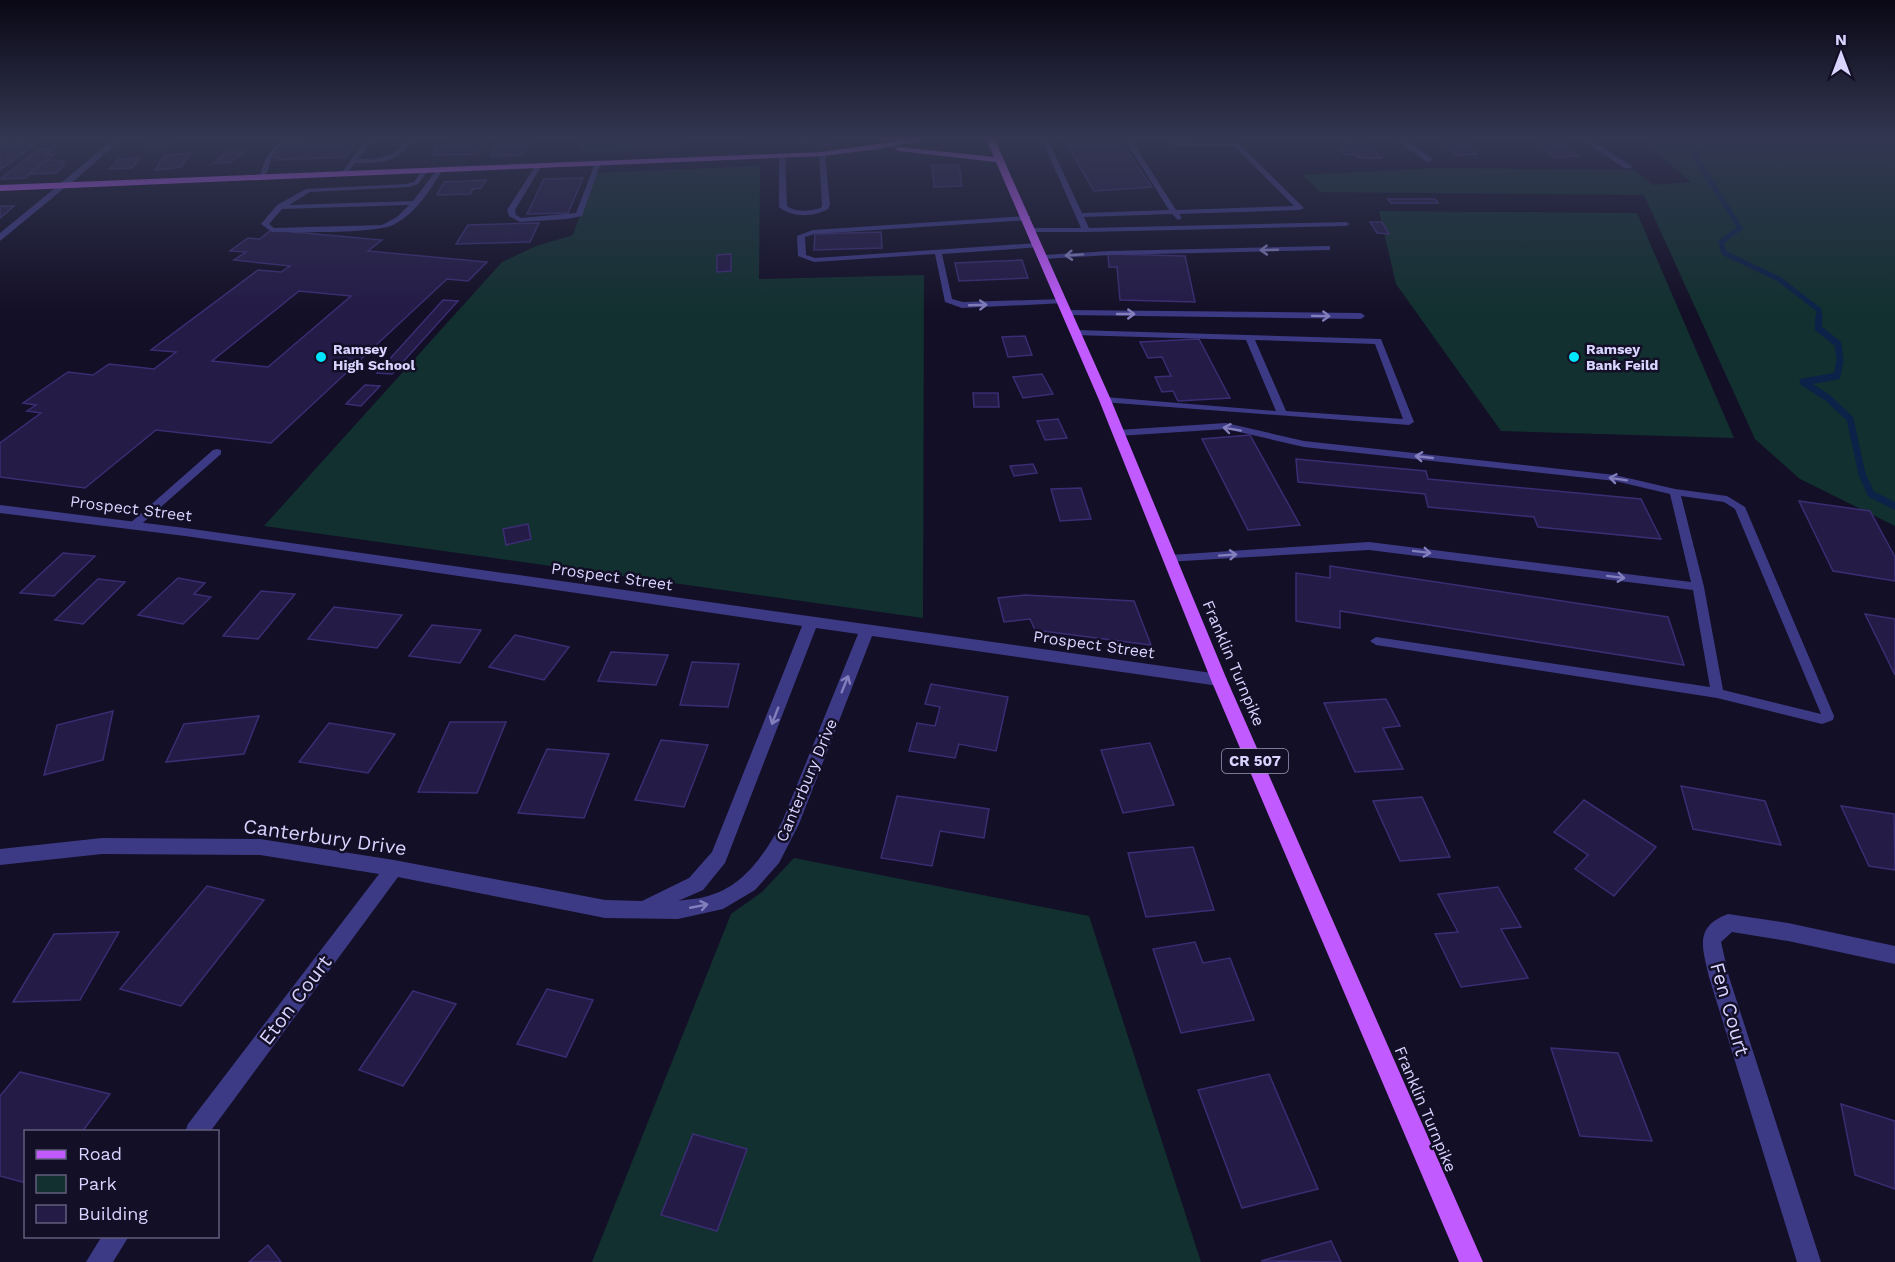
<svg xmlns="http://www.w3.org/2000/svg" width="1895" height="1262" font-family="'Work Sans',sans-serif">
	<rect width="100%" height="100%" fill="#130f26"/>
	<g fill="#12302f">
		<polygon points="576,138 688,138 678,148 580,153"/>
		<polygon points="1651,138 1895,138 1895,526 1800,479 1755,439 1644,195 1320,192 1302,175 1438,168 1634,170 1653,185 1691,182 1654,150"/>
		<polygon points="760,166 759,279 924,275 923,618 264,526 502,262 536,246 573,235 595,173"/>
		<polygon points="1379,211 1637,213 1734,438 1501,431 1396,284"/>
		<polygon points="794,858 1089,916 1201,1262 592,1262 731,914 762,892"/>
	</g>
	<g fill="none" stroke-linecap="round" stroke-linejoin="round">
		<polyline stroke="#0c2248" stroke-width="5" points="1696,138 1702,146 1695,157 1740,228 1721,242 1724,253 1779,279 1819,310 1819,317"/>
		<polyline stroke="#0c2248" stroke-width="7" points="1819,316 1818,328 1838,344 1840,360 1837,376 1803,382 1828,398 1850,419 1862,474 1871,494 1895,506"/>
	</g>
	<g fill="#241b47" stroke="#3b2d73" stroke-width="1.5" fill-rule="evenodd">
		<polygon points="174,138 167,145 144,146 151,139"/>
		<polygon points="739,138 834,138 830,145 737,140"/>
		<polygon points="1063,138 1118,138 1152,187 1094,191"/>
		<polygon points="1340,138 1361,138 1365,141 1345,142"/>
		<polygon points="1461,139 1477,154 1456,155 1440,140"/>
		<polygon points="485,140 477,154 432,155 439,145"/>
		<polygon points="357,141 345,157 276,160 279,157 273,157 281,149 286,148 290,144"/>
		<polygon points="530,141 523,155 491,156 498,142"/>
		<polygon points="1561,142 1579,156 1554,157 1536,143"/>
		<polygon points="36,143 0,170 0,144"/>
		<polygon points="1371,147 1381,158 1359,158 1355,154 1344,154 1339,148"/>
		<polygon points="54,149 46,154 55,154 25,178 0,179 39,150"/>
		<polygon points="227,152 243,152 231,162 214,163"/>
		<polygon points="190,153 181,167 155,170 164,156"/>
		<polygon points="140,158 132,168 110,169 119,159"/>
		<polygon points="47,160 64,161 60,164 65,164 56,173 29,174"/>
		<polygon points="932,165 959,165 962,186 934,187"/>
		<polygon points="583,178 568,213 527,214 544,179"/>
		<polygon points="486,180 481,188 473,189 470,194 437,195 444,182"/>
		<polygon points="1388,199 1435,199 1438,203 1391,203"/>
		<polygon points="0,206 14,206 0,218"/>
		<polygon points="1370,222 1382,222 1389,234 1377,233"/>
		<polygon points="539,223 530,242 456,244 468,225"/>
		<path d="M271 230 382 240 368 251 487 262 468 281 447 279 271 443 156 430 85 488 0 477V443L41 413 27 411 36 405 23 403 68 372 93 375 109 364 154 369 176 352 151 350 258 270 281 272 290 266 234 260 246 252 230 251 248 238 260 239ZM299 291 351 296 268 367 212 361Z"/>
		<polygon points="881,232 882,248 814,250 815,234"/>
		<polygon points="731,254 731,271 717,272 717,255"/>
		<polygon points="1108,254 1185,256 1195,302 1120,300 1117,267 1109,267"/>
		<polygon points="1022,260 1028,278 959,281 955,263"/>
		<polygon points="443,300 458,301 392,374 377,373"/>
		<polygon points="1025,336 1032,355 1008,357 1002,337"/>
		<polygon points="1199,339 1230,398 1178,401 1173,391 1162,392 1155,377 1171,376 1162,357 1148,358 1140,342"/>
		<polygon points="1042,374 1053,394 1023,398 1013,377"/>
		<polygon points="365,385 380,386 361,406 346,404"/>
		<polygon points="973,393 998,393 999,407 974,407"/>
		<polygon points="1058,419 1067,438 1045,440 1037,421"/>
		<polygon points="1250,435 1300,525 1248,530 1202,439"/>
		<polygon points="1296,459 1426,471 1428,479 1641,499 1661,539 1538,527 1534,517 1428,507 1425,494 1298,482"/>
		<polygon points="1033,464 1037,473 1014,476 1010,466"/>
		<polygon points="1081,488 1091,519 1060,521 1051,489"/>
		<polygon points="1799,501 1870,511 1895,557 1895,581 1833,571"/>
		<polygon points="528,524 531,539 506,545 503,529"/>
		<polygon points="63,553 95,556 54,596 20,593"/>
		<polygon points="1330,566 1668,617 1684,665 1340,611 1340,628 1296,621 1296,573 1330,578"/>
		<polygon points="178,578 205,583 194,594 211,597 183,624 138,615"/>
		<polygon points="98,579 125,582 83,624 55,620"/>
		<polygon points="261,591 295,594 258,639 223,636"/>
		<polygon points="1025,595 1134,601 1151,645 1035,630 1030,619 1004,622 998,598"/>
		<polygon points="334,607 402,615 377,648 308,639"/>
		<polygon points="1865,614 1895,619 1895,675"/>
		<polygon points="432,625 481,630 460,663 409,656"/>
		<polygon points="515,635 569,647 544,680 489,667"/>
		<polygon points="611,652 668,655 656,685 598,681"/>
		<polygon points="692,662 739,664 728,707 680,705"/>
		<polygon points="931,684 1008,697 996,751 959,744 955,758 909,751 917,723 935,726 940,707 925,704"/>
		<polygon points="1386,699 1400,726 1383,728 1403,769 1355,772 1324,703"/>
		<polygon points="113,711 103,760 44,775 57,725"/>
		<polygon points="259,716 244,754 166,762 184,724"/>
		<polygon points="450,722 506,722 477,793 418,792"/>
		<polygon points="329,723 395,734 368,773 299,762"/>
		<polygon points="661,740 708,745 684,807 635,800"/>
		<polygon points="1150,743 1174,805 1123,813 1101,750"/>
		<polygon points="547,749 609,754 584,818 518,813"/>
		<polygon points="1681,786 1765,801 1781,845 1693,829"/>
		<polygon points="897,796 989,809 984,838 940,831 932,866 881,858"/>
		<polygon points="1422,797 1450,857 1400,861 1373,801"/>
		<polygon points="1584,800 1656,847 1614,896 1575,869 1588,855 1554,832"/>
		<polygon points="1841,806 1894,814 1895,870 1869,866"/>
		<polygon points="1193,847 1214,910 1146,917 1128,853"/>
		<polygon points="207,886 264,900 181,1006 120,989"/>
		<polygon points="1498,887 1521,927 1501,929 1528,978 1461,987 1435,934 1458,932 1438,894"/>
		<polygon points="119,932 80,1000 13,1002 54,934"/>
		<polygon points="1195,942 1203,963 1230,958 1254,1020 1181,1033 1153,949"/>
		<polygon points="547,989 593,1000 566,1057 517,1044"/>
		<polygon points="413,991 456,1004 403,1086 359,1070"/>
		<polygon points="1551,1048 1618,1053 1652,1141 1580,1136"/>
		<polygon points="20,1072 110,1094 82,1132 26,1132 26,1183 0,1176 0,1096"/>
		<polygon points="1269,1074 1318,1189 1242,1208 1198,1090"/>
		<polygon points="1841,1104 1895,1121 1895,1189 1855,1175"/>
		<polygon points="693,1134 747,1149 717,1231 661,1215"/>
		<polygon points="1331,1241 1341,1262 1261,1261"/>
		<polygon points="268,1245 281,1262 249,1262"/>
	</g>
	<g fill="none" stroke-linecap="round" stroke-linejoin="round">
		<g fill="#3d3a85" fill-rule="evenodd">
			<polygon points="10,138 19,138 0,144 0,140"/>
			<path d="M292 138H307C294 144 277 142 271 159 269 166 269 171 264 177H260C264 159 271 143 292 138Z"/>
			<path d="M365 138H371L373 140 358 159C380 159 393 158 407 140L405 138 414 139C396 163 384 163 355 163L346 174H342V172L366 140Z"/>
			<polygon points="1043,138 1049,138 1048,140 1082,213 1169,210 1124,138 1130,138 1176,210 1294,206 1234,146 1173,146 1165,138 1171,138 1175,142 1238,143 1304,208 1300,210 1179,214 1182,218 1178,220 1172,214 1084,217 1089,228 1346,222 1350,224 1346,226 1086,232 1029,232 1028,230 1032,228 1081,228 1042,140"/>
			<path d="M822 152 825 154 830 205 828 209C814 217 792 218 779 207V155L782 153 785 155 787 206C797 213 809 211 821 208L822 205 819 154Z"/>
			<polygon points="596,161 601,162 582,216 567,219 520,222 509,216 507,210 536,165 539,163 542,165 515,210 516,215 521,218 576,213"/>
			<path d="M440 167 443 169C431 189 417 212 395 224 378 234 297 232 272 232L261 224 277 205 306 189 406 184 414 182 424 168H428L429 169 418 184 409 187 310 192 289 205 413 201 438 168ZM409 205 397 217 382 225 274 228 269 224 282 209Z"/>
			<polygon points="1027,216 1030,216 1030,220 814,234 805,237 806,255 815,258 1038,243 1041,243 1041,247 942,254 952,299 963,302 1062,299 1066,301 1065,303 962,308 945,302 935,254 814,262 798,256 797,236 813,230"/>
			<polygon points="1327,246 1330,246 1330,250 1110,255 1043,259 1039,257 1043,255 1110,251"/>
			<polygon points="1067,310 1361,313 1365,316 1361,319 1064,315 1064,311"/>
			<path d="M1076 330 1381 339 1414 422 1409 425 1102 402 1100 400 1105 397 1276 411 1246 340 1073 335 1072 333ZM1255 340 1375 344 1403 419 1286 411Z"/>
			<path d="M1226 423 1304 441 1615 475 1675 489 1727 496 1745 507 1834 716 1833 720 1822 724 1717 698 1376 645 1370 641 1376 637 1710 687 1693 590 1369 550 1166 562 1164 559 1170 555 1369 542 1691 582 1670 494 1615 481 1304 447 1226 429 1118 436 1113 433 1118 430ZM1681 496 1724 502 1735 509 1821 714 1723 690 1704 587Z"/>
			<polygon points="217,449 221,450 221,454 137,528 129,528 128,526 129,524 213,450"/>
		</g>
		<g fill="#3d3a85" fill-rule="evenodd">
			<polygon points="892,138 919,138 923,140 919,142"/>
			<polygon points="1394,138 1403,138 1434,160 1427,162"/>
			<polygon points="1579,138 1588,138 1633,167 1626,169"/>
			<polygon points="61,183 68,185 0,241 0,233"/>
			<path d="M0 505 185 528 1219 674 1225 676 1227 680 1225 684 1219 686 872 636 799 824 779 863 755 890 723 909 678 919 605 918 398 877 210 1132H185L188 1124 379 874 260 855 102 854 0 865V849L102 838 260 839 394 860 605 900 642 901 689 878 712 852 802 626 185 536 0 513ZM816 628 858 634 782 822C766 852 745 885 711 895 701 899 689 899 678 901L703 890 725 863Z"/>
			<path d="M1728 914 1788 923 1895 946V964L1788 941 1732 932 1721 942 1729 977 1821 1262H1797L1709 977C1703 949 1693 927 1728 914Z"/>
			<polygon points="102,1236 129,1236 113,1262 86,1262"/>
		</g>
		<polygon fill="#3d3a85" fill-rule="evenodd" points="115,138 123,138 67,187 61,187 61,183"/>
		<g fill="#c25bff" fill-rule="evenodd">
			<polygon points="919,138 935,138 878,149 822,156 0,191 0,185 822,152"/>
			<polygon points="986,138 994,138 1111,400 1227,680 1483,1262 1459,1262 1211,680 1099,400 996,162 899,151 895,149 899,147 994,157"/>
		</g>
	</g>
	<defs><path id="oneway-shaft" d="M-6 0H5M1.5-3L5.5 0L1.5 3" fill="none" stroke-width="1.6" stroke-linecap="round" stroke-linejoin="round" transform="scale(1.5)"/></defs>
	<g stroke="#837fbc">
		<use href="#oneway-shaft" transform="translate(1269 250) rotate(178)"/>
		<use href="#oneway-shaft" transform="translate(1074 255) rotate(176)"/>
		<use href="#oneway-shaft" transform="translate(978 305) rotate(-2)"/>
		<use href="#oneway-shaft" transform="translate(1126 314)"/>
		<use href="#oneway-shaft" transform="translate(1321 316) rotate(1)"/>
		<use href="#oneway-shaft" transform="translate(1232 429) rotate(-170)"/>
		<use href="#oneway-shaft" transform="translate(1424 457) rotate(-174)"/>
		<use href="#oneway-shaft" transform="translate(1618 479) rotate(-171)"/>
		<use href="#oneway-shaft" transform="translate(1422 552) rotate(7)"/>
		<use href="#oneway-shaft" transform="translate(1228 555) rotate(-4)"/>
		<use href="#oneway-shaft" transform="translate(1616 577) rotate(7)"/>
		<use href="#oneway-shaft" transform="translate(845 684) rotate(-68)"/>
		<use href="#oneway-shaft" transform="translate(775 716) rotate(111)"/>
		<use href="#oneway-shaft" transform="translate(699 906) rotate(-11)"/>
	</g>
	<linearGradient id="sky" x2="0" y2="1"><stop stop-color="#0a0815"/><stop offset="0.44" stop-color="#333752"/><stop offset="1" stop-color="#333752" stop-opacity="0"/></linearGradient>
	<rect width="1895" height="314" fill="url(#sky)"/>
	<g fill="#00e5ff" stroke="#130f26" stroke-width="2">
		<circle cx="321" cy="357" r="6"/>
		<circle cx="1574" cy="357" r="6"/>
	</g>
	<g text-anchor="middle" stroke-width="5" stroke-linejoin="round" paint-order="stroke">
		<g font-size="14" font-weight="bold" fill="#d9d4ff" stroke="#130f26" text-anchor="start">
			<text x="333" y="354">Ramsey<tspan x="333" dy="16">High School</tspan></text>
			<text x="1586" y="354">Ramsey<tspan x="1586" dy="16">Bank Feild</tspan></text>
		</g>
		<rect fill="#130f26" stroke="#9e99be" stroke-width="1.5" x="1222" y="749" width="66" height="24" rx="4.5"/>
		<g font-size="15" font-weight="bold" fill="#d9d4ff">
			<text x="1255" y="766">CR 507</text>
		</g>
		<g font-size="16" fill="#d9d4ff" stroke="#130f26">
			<text transform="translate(131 508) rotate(7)" y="6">Prospect Street</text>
			<text transform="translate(612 576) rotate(8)" y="6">Prospect Street</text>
			<text transform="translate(1094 644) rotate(8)" y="6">Prospect Street</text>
			<text transform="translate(1234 663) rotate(67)" y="6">Franklin Turnpike</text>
			<text transform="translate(806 780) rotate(-67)" y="6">Canterbury Drive</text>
			<text transform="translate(1426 1109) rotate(67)" y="6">Franklin Turnpike</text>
		</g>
		<g font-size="20" fill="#d9d4ff" stroke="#130f26">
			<text transform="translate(325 837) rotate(8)" y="7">Canterbury Drive</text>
			<text transform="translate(295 1000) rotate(-53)" y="7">Eton Court</text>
			<text transform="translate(1730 1009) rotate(74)" y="7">Fen Court</text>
		</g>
	</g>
	<rect x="24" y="1130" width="195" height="108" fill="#130f26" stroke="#625e7d" stroke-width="1.5"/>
	<rect x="36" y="1150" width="30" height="9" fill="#c25bff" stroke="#625e7d" stroke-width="1.5"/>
	<text x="78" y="1160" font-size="18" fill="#d9d4ff">Road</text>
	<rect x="36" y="1175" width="30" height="18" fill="#12302f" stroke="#625e7d" stroke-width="1.5"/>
	<text x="78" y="1190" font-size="18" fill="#d9d4ff">Park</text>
	<rect x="36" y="1205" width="30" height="18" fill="#241b47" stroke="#625e7d" stroke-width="1.5"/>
	<text x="78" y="1220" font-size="18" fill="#d9d4ff">Building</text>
	<g transform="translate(1841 54)" stroke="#130f26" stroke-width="4.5" paint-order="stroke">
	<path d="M0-4.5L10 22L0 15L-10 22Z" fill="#d9d4ff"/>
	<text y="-9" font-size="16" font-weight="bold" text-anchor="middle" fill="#d9d4ff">N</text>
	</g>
</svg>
